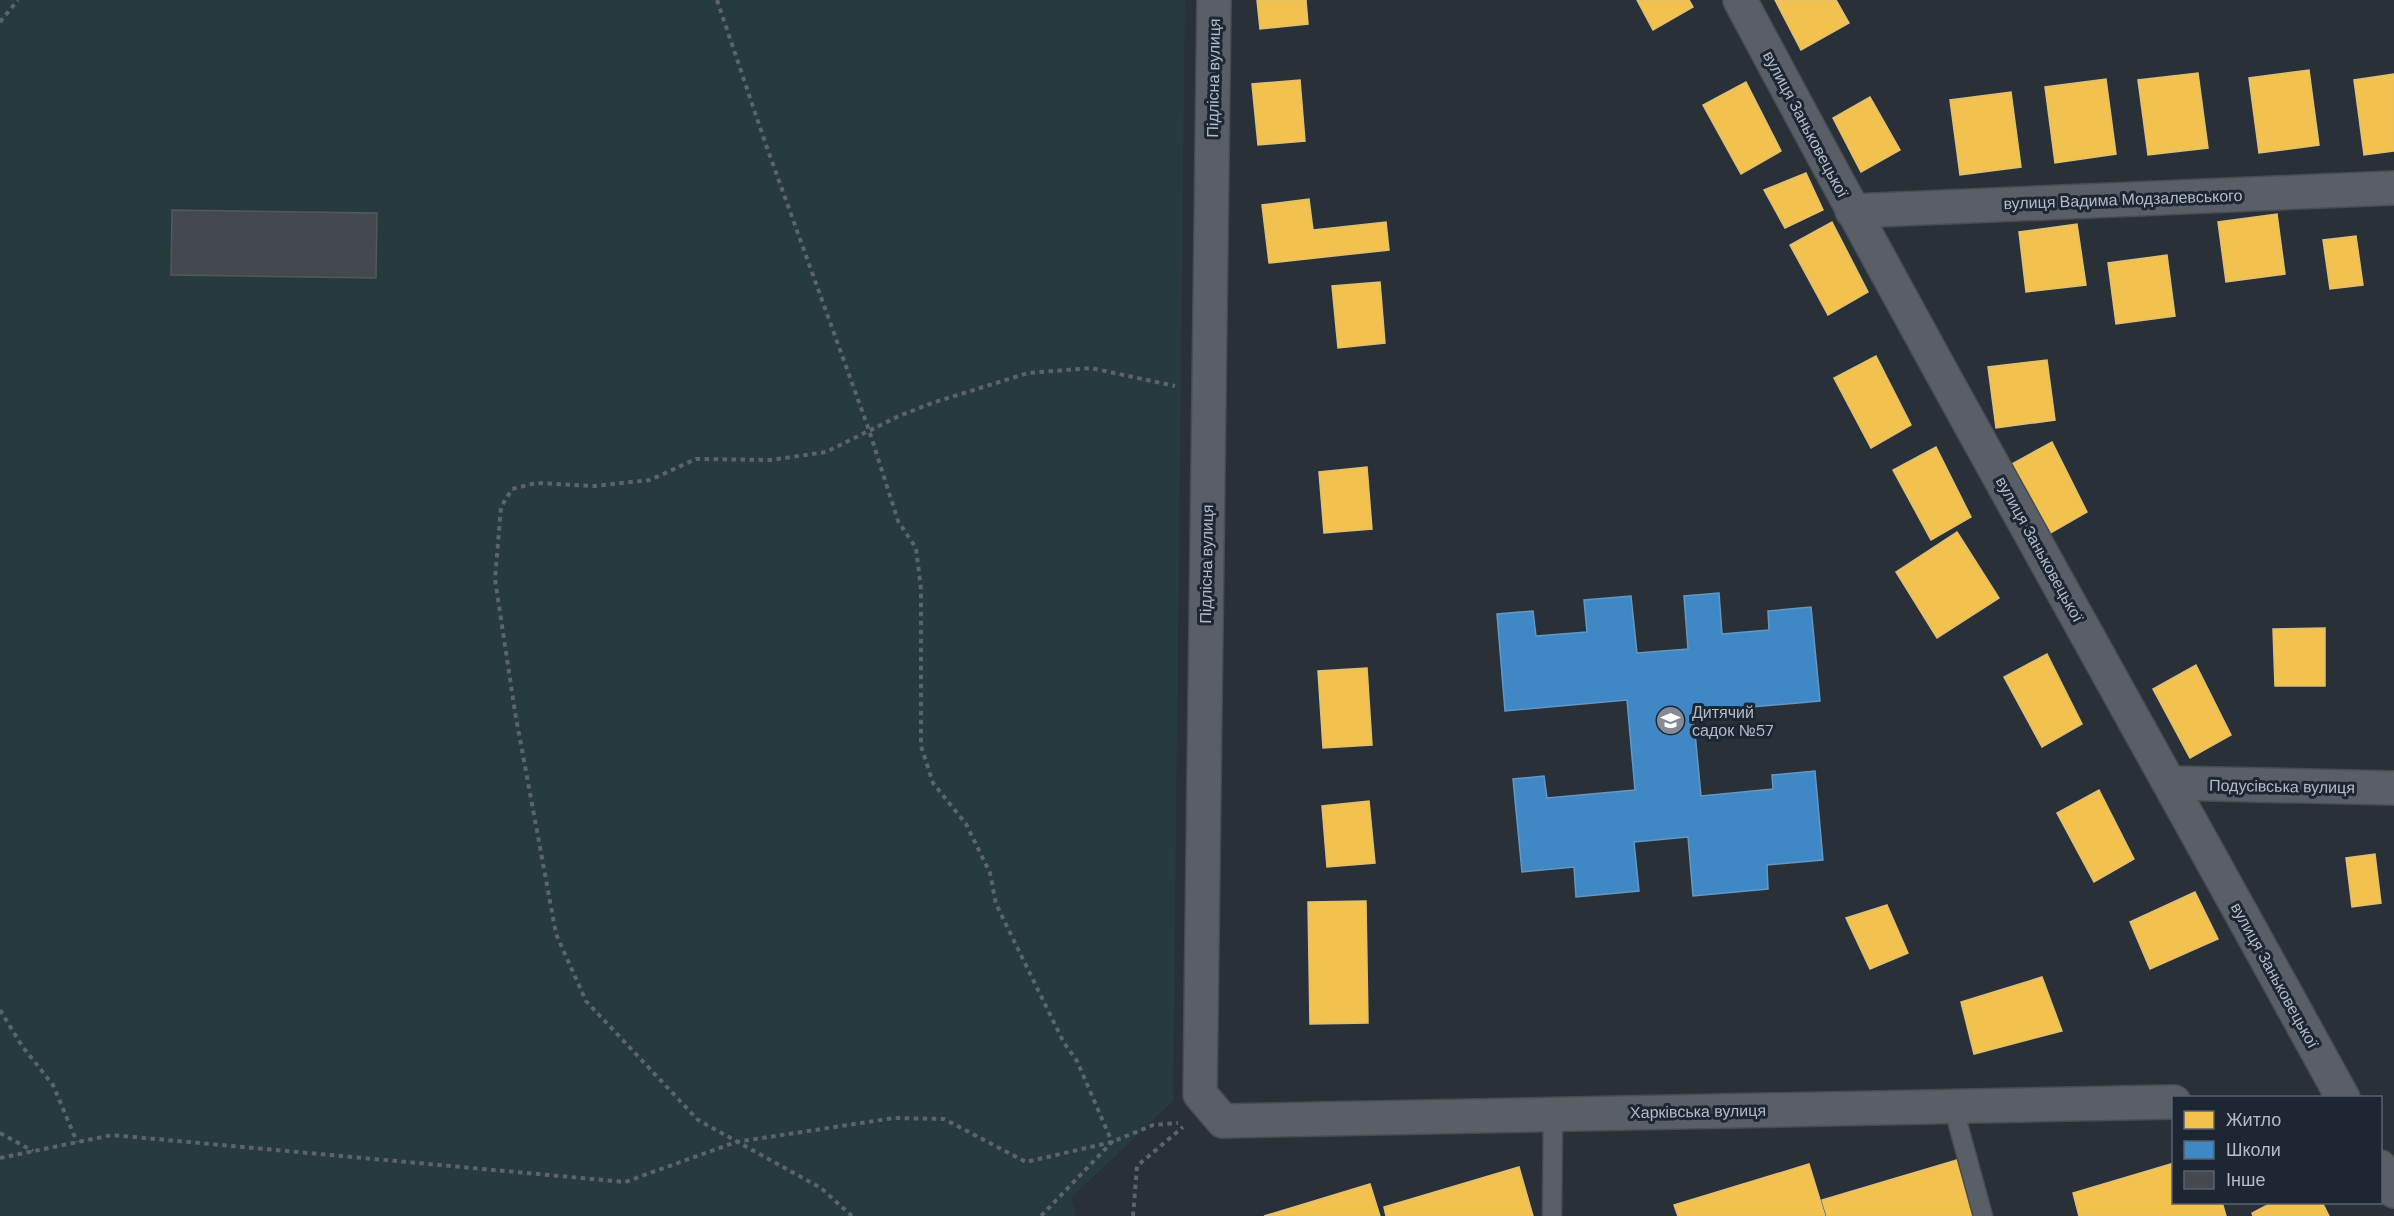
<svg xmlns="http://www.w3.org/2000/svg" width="2394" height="1216" font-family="'DM Sans',sans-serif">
	<rect width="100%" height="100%" fill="#2a3038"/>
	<polygon fill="#273a3e" points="0,0 1185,0 1173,1101 1071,1198 1076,1216 0,1216"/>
	<g fill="#f2c14e" stroke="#dfc073" stroke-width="1.5">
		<polygon points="1257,0 1306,0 1308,24 1260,29"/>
		<polygon points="1637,0 1689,0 1693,7 1653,30"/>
		<polygon points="1775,0 1836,0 1849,23 1801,50"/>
		<polygon points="2309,70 2319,145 2259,153 2249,78"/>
		<polygon points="2198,73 2208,148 2148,155 2138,80"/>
		<polygon points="2394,74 2394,151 2364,155 2354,80"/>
		<polygon points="2106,79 2116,154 2055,163 2045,87"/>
		<polygon points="1300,80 1305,141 1258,145 1252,84"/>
		<polygon points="1746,82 1781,151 1741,174 1703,105"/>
		<polygon points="2011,92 2021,167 1960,175 1950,100"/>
		<polygon points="1870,97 1900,150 1861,172 1833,118"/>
		<polygon points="1806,173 1823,210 1785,228 1764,190"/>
		<polygon points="1309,199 1313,230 1386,222 1389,250 1269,263 1262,205"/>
		<polygon points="2277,214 2285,274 2226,282 2218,222"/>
		<polygon points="1832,222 1868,292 1828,315 1790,245"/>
		<polygon points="2077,224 2086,285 2026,292 2019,232"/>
		<polygon points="2356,236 2363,285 2330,289 2323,240"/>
		<polygon points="2167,255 2175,316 2116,324 2108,263"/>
		<polygon points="1380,282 1385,343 1338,348 1332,286"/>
		<polygon points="1876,356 1911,425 1871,448 1834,378"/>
		<polygon points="2047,360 2055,420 1996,428 1988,367"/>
		<polygon points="2052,442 2087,512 2047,535 2010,465"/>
		<polygon points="1936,447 1971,517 1931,540 1893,470"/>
		<polygon points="1367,467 1372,529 1324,533 1319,472"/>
		<polygon points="1957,532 1999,598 1937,638 1896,572"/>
		<polygon points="2325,628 2325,686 2275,686 2273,629"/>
		<polygon points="2047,654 2082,724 2042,747 2004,677"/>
		<polygon points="2196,665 2231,735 2190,758 2153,689"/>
		<polygon points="1367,668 1372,745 1323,748 1318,671"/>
		<polygon points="2099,790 2134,859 2094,882 2057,813"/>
		<polygon points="1369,801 1375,863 1327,867 1322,806"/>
		<polygon points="2375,854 2381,903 2352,907 2346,858"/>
		<polygon points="2195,892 2218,939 2150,969 2130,922"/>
		<polygon points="1366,901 1368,1023 1310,1024 1308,902"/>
		<polygon points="1887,905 1908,953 1870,969 1846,918"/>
		<polygon points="2042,977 2062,1031 1974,1054 1961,1002"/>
		<polygon points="1957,1160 1974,1216 1827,1216 1822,1200"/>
		<polygon points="2174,1163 2174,1202 2222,1202 2226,1216 2079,1216 2073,1193"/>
		<polygon points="1809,1164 1825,1216 1678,1216 1674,1205"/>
		<polygon points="1519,1167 1533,1216 1386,1216 1384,1207"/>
		<polygon points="1370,1184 1380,1216 1264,1216"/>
		<polygon points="2273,1202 2322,1202 2329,1216 2253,1216 2252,1213"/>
	</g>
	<polygon fill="#3f88c5" stroke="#6298c6" stroke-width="1.5" points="1719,593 1722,634 1769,630 1768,611 1811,607 1820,701 1693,712 1701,796 1773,789 1772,775 1815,771 1823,860 1767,865 1768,889 1693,896 1688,837 1634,842 1639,891 1576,897 1574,867 1522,872 1513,779 1544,776 1547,798 1635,790 1627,700 1505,711 1497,614 1533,611 1536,636 1587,632 1584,600 1631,596 1637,653 1688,649 1684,596"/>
	<polygon fill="#444950" stroke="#52575f" stroke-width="1.5" points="172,210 377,213 376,278 171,275"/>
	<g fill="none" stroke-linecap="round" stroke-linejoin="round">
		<defs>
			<g id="lane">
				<polyline points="1953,1106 1983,1216"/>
				<polyline points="1552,1216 1553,1114"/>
			</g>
			<g id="street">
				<polyline points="1214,0 1200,1094 1223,1121 2174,1102"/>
				<path d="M1740 0C1936 369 2142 731 2343 1098"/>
				<polyline points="1852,211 2394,188"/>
				<polyline points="2171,783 2394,788"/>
				<polyline points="2380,1167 2394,1191"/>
			</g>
		</defs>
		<use href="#lane" stroke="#484c53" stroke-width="21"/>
		<use href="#street" stroke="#484c53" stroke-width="36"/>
		<g stroke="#5d636a" stroke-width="4" stroke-dasharray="4.5 4.5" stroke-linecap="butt">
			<polyline points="717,0 766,145 869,430 898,521 916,548 921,589 921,746 933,783 966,824 990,873 996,904 1064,1043 1077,1061 1112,1142 1041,1216"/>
			<polyline points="0,22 18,0"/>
			<polyline points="0,1010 22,1046 53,1085 77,1142"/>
			<polyline points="0,1133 33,1151"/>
			<polyline points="0,1158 112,1135 625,1182 736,1142 894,1118 944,1119 1026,1162 1112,1142 1153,1125 1178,1123"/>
			<polyline points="852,1216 821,1188 698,1120 586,1001 556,934 515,712 495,579 501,507 512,489 536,483 594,486 650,480 696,459 771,460 826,452 899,416 932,403 1028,373 1091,368 1175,386"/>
			<polyline points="1133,1216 1137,1166 1183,1127"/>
		</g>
		<use href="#lane" stroke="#5a5e66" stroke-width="18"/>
		<use href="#street" stroke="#5a5e66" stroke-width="33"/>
	</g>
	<defs>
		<symbol id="school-disc" viewBox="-11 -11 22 22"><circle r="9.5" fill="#848b96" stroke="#1d2633"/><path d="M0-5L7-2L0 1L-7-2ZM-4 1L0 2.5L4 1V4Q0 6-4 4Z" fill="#fff"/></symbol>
	</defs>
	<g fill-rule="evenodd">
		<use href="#school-disc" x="1654" y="704" width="33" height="33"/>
	</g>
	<g text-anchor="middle" stroke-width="6" stroke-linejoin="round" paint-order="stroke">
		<g font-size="16" fill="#b4bcc9" stroke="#1d2633">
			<text transform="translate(1213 78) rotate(-89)" y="6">Підлісна вулиця</text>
			<text transform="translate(1806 124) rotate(62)" y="6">вулиця Заньковецької</text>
			<text transform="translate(2123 199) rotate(-2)" y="6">вулиця Вадима Модзалевського</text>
			<text transform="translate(2040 549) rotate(61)" y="6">вулиця Заньковецької</text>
			<text transform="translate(1206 564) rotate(-89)" y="6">Підлісна вулиця</text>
			<text transform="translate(2282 786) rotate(1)" y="6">Подусівська вулиця</text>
			<text transform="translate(2275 975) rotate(61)" y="6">вулиця Заньковецької</text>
			<text transform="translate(1698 1111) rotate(-1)" y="6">Харківська вулиця</text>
		</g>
		<g font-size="16" fill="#b4bcc9" stroke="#1d2633" text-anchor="start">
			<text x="1692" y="718">Дитячий<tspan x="1692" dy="18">садок №57</tspan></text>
		</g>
	</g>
	<rect x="2172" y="1096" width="210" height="108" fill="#1d2633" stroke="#59626f" stroke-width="1.5"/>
	<rect x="2184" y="1111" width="30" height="18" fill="#f2c14e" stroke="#59626f" stroke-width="1.5"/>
	<text x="2226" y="1126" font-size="18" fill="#b4bcc9">Житло</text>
	<rect x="2184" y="1141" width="30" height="18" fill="#3f88c5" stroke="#59626f" stroke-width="1.5"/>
	<text x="2226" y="1156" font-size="18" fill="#b4bcc9">Школи</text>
	<rect x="2184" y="1171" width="30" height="18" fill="#444950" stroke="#59626f" stroke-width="1.5"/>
	<text x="2226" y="1186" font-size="18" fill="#b4bcc9">Інше</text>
</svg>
